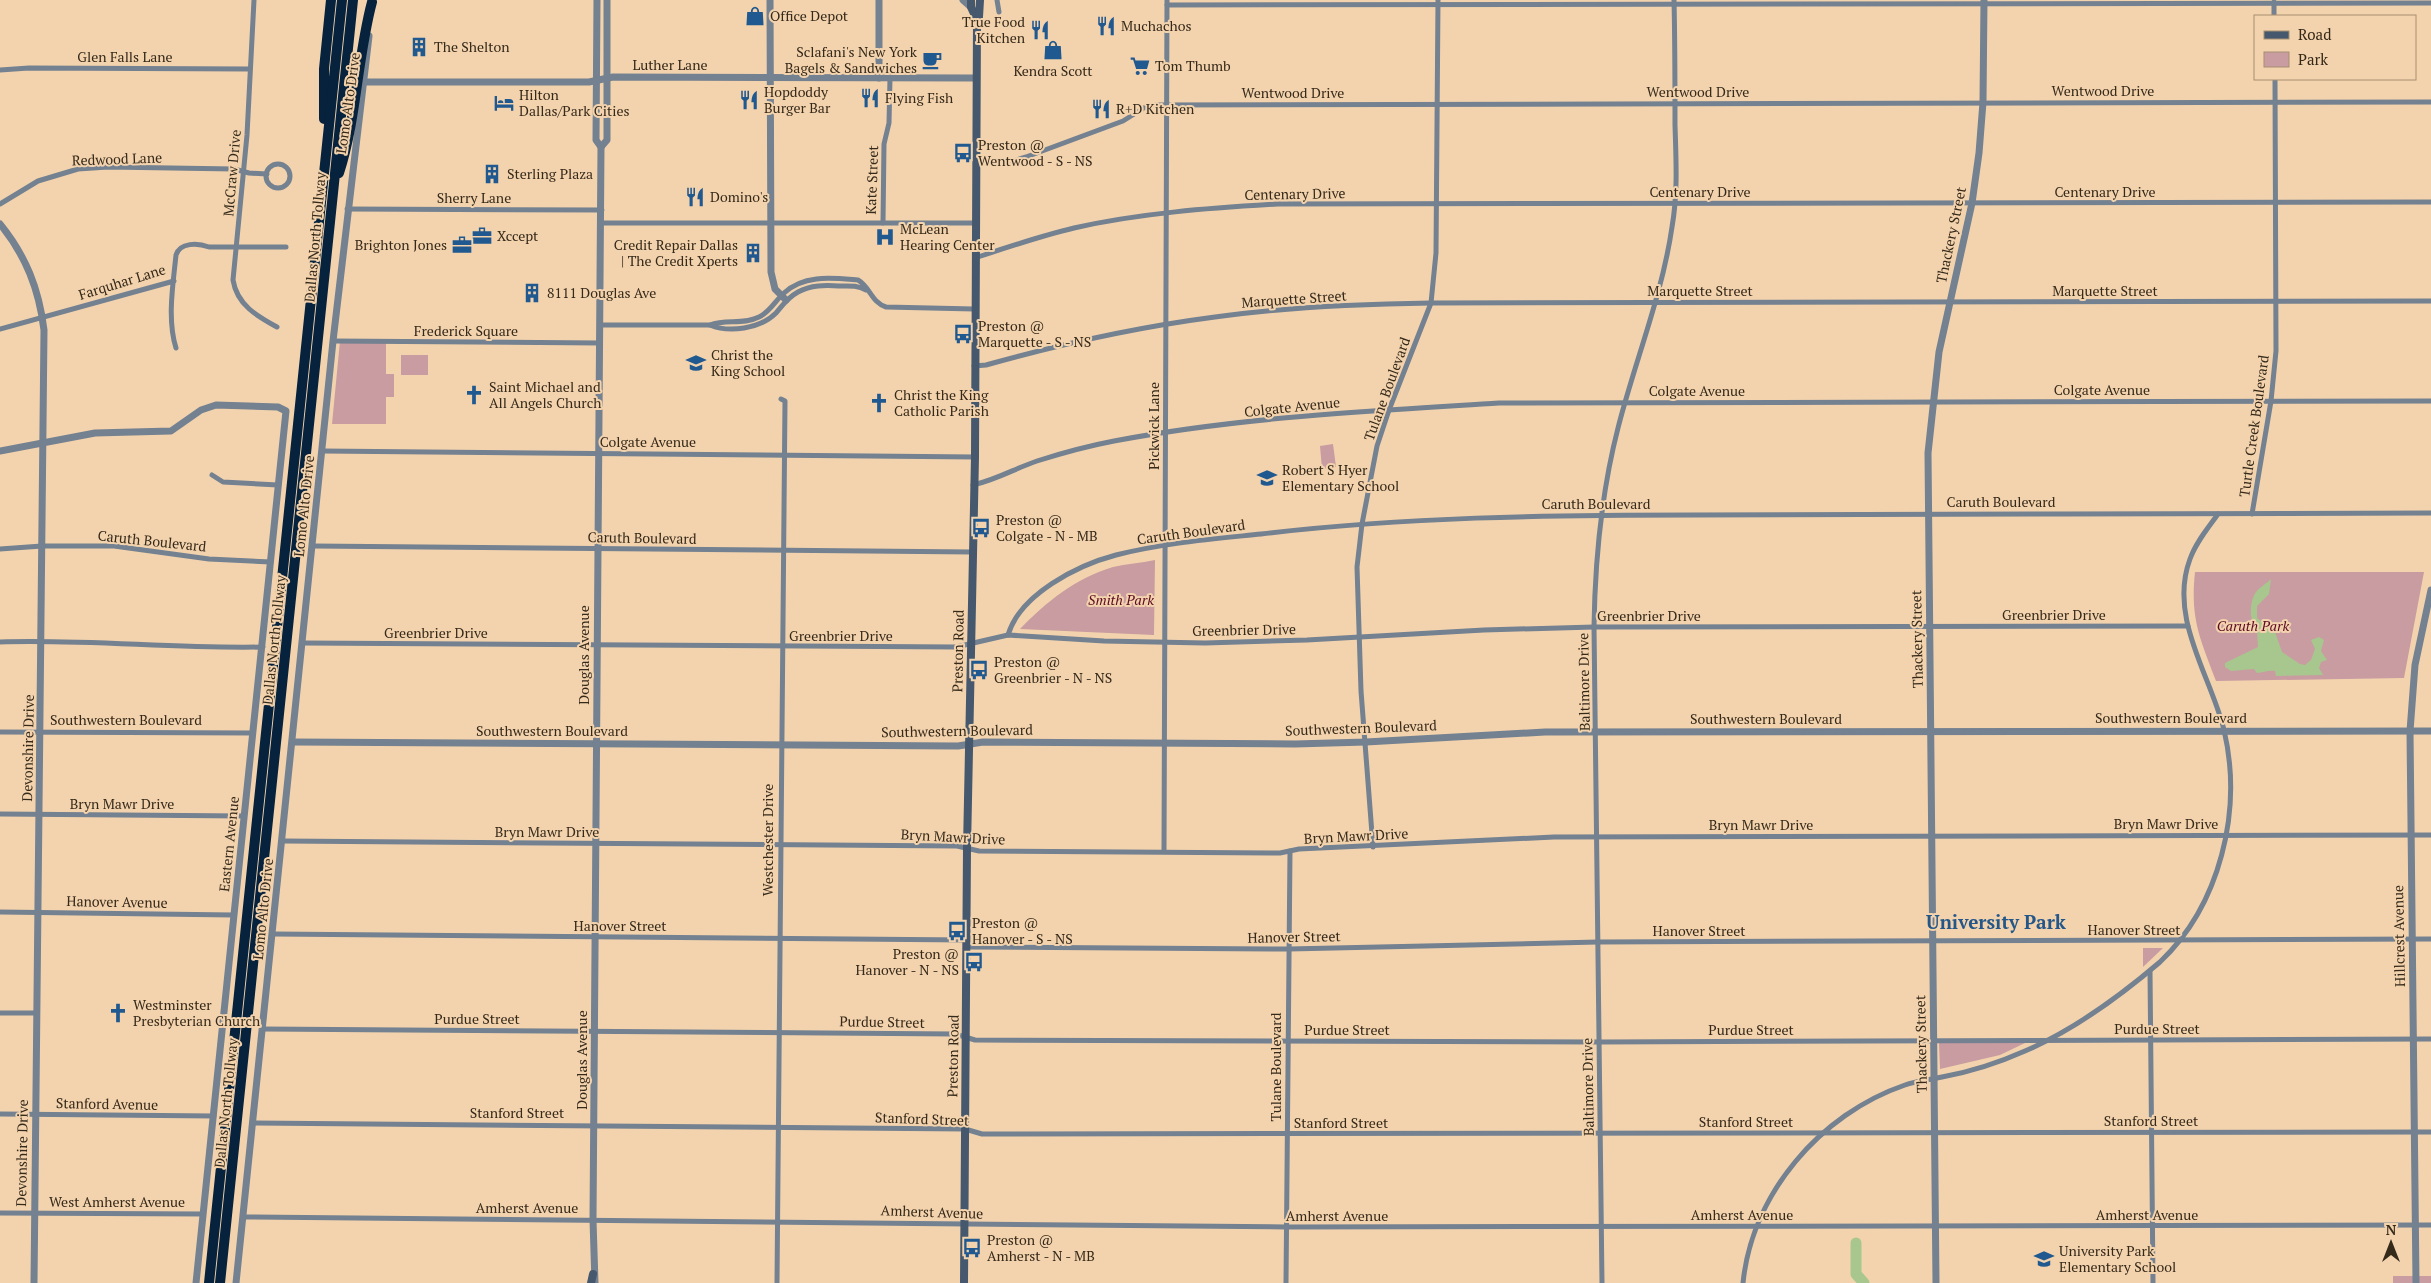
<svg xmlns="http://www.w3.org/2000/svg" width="2431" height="1283" font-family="'PT Serif',serif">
	<rect width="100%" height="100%" fill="#f3d3ad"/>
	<g fill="#c89ca1">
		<polygon points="340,341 386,343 386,374 394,374 394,397 386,397 386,424 332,424"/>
		<rect x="401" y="355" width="27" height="20"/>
		<polygon points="1333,444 1336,467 1322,469 1320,446"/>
		<path d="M1155 560 1154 635 1020 629C1046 602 1076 578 1113 567 1126 564 1141 563 1155 560Z"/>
		<path d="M2195 572H2424L2404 678 2216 681C2200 638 2190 619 2195 572Z"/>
		<polygon points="2143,948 2163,948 2143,967"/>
		<polygon points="1939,1043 2025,1043 2000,1055 1940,1069"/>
		<rect x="2393" y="1276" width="38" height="7"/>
	</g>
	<path fill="#a8c78e" d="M2271 579 2269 594 2257 606V618L2275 632 2282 652 2300 664 2305 665 2311 660 2315 649 2311 640 2319 637 2324 640 2321 651 2327 660 2321 662 2319 668 2323 675 2276 676 2275 671C2268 670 2263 673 2257 673L2254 669 2231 671 2225 667V663L2258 647 2257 630C2249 622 2249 602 2256 592 2259 588 2267 583 2271 579Z"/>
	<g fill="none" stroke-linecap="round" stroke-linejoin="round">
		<polyline stroke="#a8c78e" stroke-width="11" points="1856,1243 1856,1274 1864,1283"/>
		<g stroke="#748190" stroke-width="5">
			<path d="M254 0 247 135 233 280C237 305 257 316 277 327"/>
			<polyline points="997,0 999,12"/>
			<polyline points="2274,2 2274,16"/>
			<polyline points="1167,5 2431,3"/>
			<polyline points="0,70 29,68 249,69"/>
			<polyline points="976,163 1010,162 1026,157 1123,121 1147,106 1154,105 2431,102"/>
			<circle cx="278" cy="176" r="12"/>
			<polyline points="0,204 38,181 78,169 108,167 234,169 249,173 267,174"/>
			<polyline points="347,209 602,210"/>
			<polyline points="601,223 975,223"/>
			<polyline points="883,223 884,144 889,123 890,78"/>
			<path d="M975 258C1008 247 1040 236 1074 228 1140 213 1210 208 1278 204L2431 202"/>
			<path d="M600 325H710C729 333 760 329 776 313 783 305 787 298 798 292 811 285 825 285 839 286 849 286 857 285 866 290"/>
			<path d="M710 325C726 319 743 325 759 317 770 312 775 301 784 293 804 274 833 278 858 280 870 287 872 303 886 307L974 309"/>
			<polyline points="0,329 174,281"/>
			<polyline points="333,341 600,343"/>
			<path d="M176 348C167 319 173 285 176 255 180 242 198 243 209 247H286"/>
			<path d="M974 366 986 365C1061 344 1138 327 1215 317 1287 307 1359 304 1431 303L2431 301"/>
			<polyline points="322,451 975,457"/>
			<polyline points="212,475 223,482 278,485"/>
			<path d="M973 485C996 480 1016 468 1037 461 1062 453 1088 446 1114 441 1241 417 1371 411 1499 403L2431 401"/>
			<polyline points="2252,514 2271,401 2276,351 2275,79"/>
			<polyline points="313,546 972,552"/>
			<polyline points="0,549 42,546 114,546 209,559 271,562"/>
			<path d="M1008 635C1020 594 1078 565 1116 555 1163 543 1213 539 1261 534 1404 517 1547 515 1692 515 1938 514 2185 514 2431 513"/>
			<path d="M0 642C88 639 175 649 263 647"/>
			<polyline points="303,643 956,647 1008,635 1104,641 1205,643 1307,640 1484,630 1594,627 2188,626"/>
			<polyline points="0,732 253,733"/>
			<polyline points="0,814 244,816"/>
			<polyline points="283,841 957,846 979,851 1280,853 1299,849 1554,837 2431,835"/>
			<polyline points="1373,847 1361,691 1357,567 1362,524 1377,446 1389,410 1431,303 1436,253 1438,0"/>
			<polyline points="1164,851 1167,0"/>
			<polyline points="0,912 234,915"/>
			<polyline points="273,934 967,940"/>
			<polyline points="967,947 1289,949 1598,942 2431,939"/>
			<polyline points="2150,971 2153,1283"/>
			<polyline points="0,1013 37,1013"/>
			<polyline points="263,1029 955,1034 975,1040 1599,1042 2431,1039"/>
			<polyline points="0,1114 214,1116"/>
			<polyline points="252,1123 965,1129 982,1134 2431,1132"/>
			<polyline points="0,1213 203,1214"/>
			<polyline points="243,1217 1287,1227 2431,1225"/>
			<polyline points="777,1283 785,401 781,399"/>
			<polyline points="1286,1283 1290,851"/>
			<path d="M1602 1283 1594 627C1595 560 1601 494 1618 428 1635 361 1662 296 1672 227 1678 193 1676 159 1675 125 1675 83 1675 42 1674 0"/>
			<path d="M1743 1283C1752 1194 1820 1114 1905 1085 1917 1081 1929 1080 1942 1077 1970 1072 1998 1063 2025 1051 2074 1030 2119 997 2160 962 2220 905 2243 811 2224 730 2211 676 2168 618 2190 559 2196 542 2208 528 2218 514"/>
		</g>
		<g stroke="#748190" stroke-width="7">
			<polyline points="597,0 596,140 601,147"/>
			<polyline points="770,0 771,272 775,289 786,300"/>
			<polyline points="963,0 971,7"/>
			<polyline points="879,78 879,0"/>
			<polyline points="364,82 589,82 613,77 976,78"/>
			<path d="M0 224C26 256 39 289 44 330L34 1283"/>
			<polyline points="0,451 95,433 171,431 201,410 216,405 278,407 286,411 196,1283"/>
			<polyline points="293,742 958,746 983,742 1295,744 1366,742 1545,732 2431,731"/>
			<polyline points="236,1283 333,341 369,36"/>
			<polyline points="595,1283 593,1220 601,147 607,140 607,0"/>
			<polyline points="1936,1283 1928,453 1939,352 1972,203 1979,153 1983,102 1984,0"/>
			<polyline points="2416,1283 2410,731 2415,665 2431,590"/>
		</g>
		<g stroke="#45586d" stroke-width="8">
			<polyline points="971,0 971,7 977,20"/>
			<polyline points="591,1283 593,1274"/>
			<polyline points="964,1283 967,848 975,457 977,20 979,17 980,0"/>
		</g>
		<g stroke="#06223d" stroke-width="10">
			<polyline points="324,119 324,69 331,0"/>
			<path d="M339 173C357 117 357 58 372 2"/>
			<polyline points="209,1283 342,0"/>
			<polyline points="220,1283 353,0"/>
		</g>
	</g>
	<defs>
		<symbol id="shop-bare" viewBox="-9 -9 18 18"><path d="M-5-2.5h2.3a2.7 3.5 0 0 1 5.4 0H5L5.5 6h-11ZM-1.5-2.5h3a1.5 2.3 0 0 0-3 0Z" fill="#205890" stroke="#f3d3ad" stroke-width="2.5" paint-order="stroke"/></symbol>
		<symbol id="restaurant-bare" viewBox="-9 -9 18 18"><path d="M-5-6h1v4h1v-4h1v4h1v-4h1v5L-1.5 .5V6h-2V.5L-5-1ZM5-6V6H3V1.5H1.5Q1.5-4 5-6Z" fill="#205890" stroke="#f3d3ad" stroke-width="2.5" paint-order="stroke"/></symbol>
		<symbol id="building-bare" viewBox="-9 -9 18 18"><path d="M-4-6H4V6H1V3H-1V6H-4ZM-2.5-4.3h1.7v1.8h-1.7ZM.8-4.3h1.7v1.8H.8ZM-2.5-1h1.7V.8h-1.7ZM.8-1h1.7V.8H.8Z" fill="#205890" stroke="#f3d3ad" stroke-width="2.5" paint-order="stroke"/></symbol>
		<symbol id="cafe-bare" viewBox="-9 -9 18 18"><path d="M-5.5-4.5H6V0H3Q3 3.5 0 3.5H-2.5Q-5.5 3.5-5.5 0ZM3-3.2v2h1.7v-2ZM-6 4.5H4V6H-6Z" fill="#205890" stroke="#f3d3ad" stroke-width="2.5" paint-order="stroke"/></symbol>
		<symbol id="supermarket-bare" viewBox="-9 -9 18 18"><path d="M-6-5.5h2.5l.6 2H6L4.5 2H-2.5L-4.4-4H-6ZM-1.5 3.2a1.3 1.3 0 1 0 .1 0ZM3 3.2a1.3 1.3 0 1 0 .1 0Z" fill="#205890" stroke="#f3d3ad" stroke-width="2.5" paint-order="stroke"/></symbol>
		<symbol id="hotel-bare" viewBox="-9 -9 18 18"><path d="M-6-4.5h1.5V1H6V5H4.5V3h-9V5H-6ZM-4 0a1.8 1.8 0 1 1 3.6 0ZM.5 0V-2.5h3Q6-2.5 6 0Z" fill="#205890" stroke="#f3d3ad" stroke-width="2.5" paint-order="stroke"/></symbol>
		<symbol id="bus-bare" viewBox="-9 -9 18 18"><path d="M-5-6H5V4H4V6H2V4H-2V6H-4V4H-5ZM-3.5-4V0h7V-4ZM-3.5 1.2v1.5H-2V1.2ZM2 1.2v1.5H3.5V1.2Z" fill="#205890" stroke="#f3d3ad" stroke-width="2.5" paint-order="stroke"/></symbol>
		<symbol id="office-bare" viewBox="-9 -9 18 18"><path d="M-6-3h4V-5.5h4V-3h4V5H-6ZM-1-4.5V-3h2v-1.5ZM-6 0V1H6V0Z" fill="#205890" stroke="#f3d3ad" stroke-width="2.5" paint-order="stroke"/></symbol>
		<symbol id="hospital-bare" viewBox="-9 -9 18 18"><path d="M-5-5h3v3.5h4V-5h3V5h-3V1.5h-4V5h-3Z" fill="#205890" stroke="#f3d3ad" stroke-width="2.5" paint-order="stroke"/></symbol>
		<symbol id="school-bare" viewBox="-9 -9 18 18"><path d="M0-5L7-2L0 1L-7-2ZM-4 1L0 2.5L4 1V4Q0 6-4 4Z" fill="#205890" stroke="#f3d3ad" stroke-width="2.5" paint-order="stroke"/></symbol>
		<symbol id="church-bare" viewBox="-9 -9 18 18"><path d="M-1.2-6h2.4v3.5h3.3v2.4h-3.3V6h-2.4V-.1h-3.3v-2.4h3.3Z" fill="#205890" stroke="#f3d3ad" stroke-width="2.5" paint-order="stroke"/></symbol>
	</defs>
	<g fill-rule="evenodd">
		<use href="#shop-bare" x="741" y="2" width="28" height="28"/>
		<use href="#restaurant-bare" x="1092" y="12" width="28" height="28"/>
		<use href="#restaurant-bare" x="1026" y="16" width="28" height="28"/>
		<use href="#building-bare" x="405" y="33" width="28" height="28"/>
		<use href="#shop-bare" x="1039" y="36" width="28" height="28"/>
		<use href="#cafe-bare" x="918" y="46" width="28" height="28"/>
		<use href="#supermarket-bare" x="1126" y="52" width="28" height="28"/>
		<use href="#restaurant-bare" x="856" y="84" width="28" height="28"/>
		<use href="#restaurant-bare" x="735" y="86" width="28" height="28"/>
		<use href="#hotel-bare" x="490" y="89" width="28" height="28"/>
		<use href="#restaurant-bare" x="1087" y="95" width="28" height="28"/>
		<use href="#bus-bare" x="949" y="139" width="28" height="28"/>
		<use href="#building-bare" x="478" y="160" width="28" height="28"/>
		<use href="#restaurant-bare" x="681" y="183" width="28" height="28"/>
		<use href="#office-bare" x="468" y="222" width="28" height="28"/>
		<use href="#hospital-bare" x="871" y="223" width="28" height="28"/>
		<use href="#office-bare" x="448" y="231" width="28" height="28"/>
		<use href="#building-bare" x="739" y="239" width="28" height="28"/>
		<use href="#building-bare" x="518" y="279" width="28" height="28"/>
		<use href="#bus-bare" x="949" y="320" width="28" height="28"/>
		<use href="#school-bare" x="682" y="349" width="28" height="28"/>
		<use href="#church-bare" x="460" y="381" width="28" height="28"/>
		<use href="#church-bare" x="865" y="389" width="28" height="28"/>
		<use href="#school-bare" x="1253" y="464" width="28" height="28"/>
		<use href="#bus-bare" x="967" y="514" width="28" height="28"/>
		<use href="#bus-bare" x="965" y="656" width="28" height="28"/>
		<use href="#bus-bare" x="943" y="917" width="28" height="28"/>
		<use href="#bus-bare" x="960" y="948" width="28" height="28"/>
		<use href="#church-bare" x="104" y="999" width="28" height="28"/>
		<use href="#bus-bare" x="958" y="1234" width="28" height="28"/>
		<use href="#school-bare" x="2030" y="1245" width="28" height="28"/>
	</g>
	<g text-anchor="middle" stroke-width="4" stroke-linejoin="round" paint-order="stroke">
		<g font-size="14" fill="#35291a" stroke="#f3d3ad" text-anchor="start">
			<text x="770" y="21">Office Depot</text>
			<text x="1025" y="27" text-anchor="end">True Food<tspan x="1025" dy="16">Kitchen</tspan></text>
			<text x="1121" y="31">Muchachos</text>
			<text x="434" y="52">The Shelton</text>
			<text x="917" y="57" text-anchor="end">Sclafani's New York<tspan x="917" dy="16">Bagels &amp; Sandwiches</tspan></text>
			<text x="1155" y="71">Tom Thumb</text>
			<text x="1053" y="76" text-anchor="middle">Kendra Scott</text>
			<text x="764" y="97">Hopdoddy<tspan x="764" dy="16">Burger Bar</tspan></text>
			<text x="519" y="100">Hilton<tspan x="519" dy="16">Dallas/Park Cities</tspan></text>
			<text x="885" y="103">Flying Fish</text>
			<text x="1116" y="114">R+D Kitchen</text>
			<text x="978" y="150">Preston @<tspan x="978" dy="16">Wentwood - S - NS</tspan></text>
			<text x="507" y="179">Sterling Plaza</text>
			<text x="710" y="202">Domino's</text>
			<text x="900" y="234">McLean<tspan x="900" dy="16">Hearing Center</tspan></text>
			<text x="497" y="241">Xccept</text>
			<text x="447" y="250" text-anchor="end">Brighton Jones</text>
			<text x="738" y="250" text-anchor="end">Credit Repair Dallas<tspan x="738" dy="16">| The Credit Xperts</tspan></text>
			<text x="547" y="298">8111 Douglas Ave</text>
			<text x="978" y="331">Preston @<tspan x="978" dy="16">Marquette - S - NS</tspan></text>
			<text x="711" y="360">Christ the<tspan x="711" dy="16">King School</tspan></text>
			<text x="489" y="392">Saint Michael and<tspan x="489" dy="16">All Angels Church</tspan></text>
			<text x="894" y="400">Christ the King<tspan x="894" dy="16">Catholic Parish</tspan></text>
			<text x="1282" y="475">Robert S Hyer<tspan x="1282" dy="16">Elementary School</tspan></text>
			<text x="996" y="525">Preston @<tspan x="996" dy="16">Colgate - N - MB</tspan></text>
			<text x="994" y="667">Preston @<tspan x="994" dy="16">Greenbrier - N - NS</tspan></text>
			<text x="972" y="928">Preston @<tspan x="972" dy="16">Hanover - S - NS</tspan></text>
			<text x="959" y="959" text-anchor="end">Preston @<tspan x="959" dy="16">Hanover - N - NS</tspan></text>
			<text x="133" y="1010">Westminster<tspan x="133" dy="16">Presbyterian Church</tspan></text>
			<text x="987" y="1245">Preston @<tspan x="987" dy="16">Amherst - N - MB</tspan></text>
			<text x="2059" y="1256">University Park<tspan x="2059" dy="16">Elementary School</tspan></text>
		</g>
		<g font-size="14" fill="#35291a" stroke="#f3d3ad">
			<text x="125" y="62">Glen Falls Lane</text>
			<text x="670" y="70">Luther Lane</text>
			<text x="2103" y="96">Wentwood Drive</text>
			<text x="1698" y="97">Wentwood Drive</text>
			<text x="1293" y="98">Wentwood Drive</text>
			<text transform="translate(348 103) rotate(-82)" y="5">Lomo Alto Drive</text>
			<text transform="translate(117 159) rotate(-2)" y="5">Redwood Lane</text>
			<text transform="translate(232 173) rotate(-85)" y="5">McCraw Drive</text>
			<text transform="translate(872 180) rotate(-88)" y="5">Kate Street</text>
			<text x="1700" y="197">Centenary Drive</text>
			<text x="2105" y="197">Centenary Drive</text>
			<text transform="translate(1295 194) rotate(-1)" y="5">Centenary Drive</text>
			<text x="474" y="203">Sherry Lane</text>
			<text transform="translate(1951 235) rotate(-78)" y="5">Thackery Street</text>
			<text transform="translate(315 237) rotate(-85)" y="5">Dallas North Tollway</text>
			<text transform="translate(122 282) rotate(-17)" y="5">Farquhar Lane</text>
			<text x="1700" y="296">Marquette Street</text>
			<text x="2105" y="296">Marquette Street</text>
			<text transform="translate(1294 299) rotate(-4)" y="5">Marquette Street</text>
			<text x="466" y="336">Frederick Square</text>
			<text transform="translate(1387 389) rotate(-70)" y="5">Tulane Boulevard</text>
			<text x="2102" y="395">Colgate Avenue</text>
			<text x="1697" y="396">Colgate Avenue</text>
			<text transform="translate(1292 407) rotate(-6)" y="5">Colgate Avenue</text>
			<text transform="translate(1154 426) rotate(-90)" y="5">Pickwick Lane</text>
			<text transform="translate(2254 426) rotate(-82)" y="5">Turtle Creek Boulevard</text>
			<text x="648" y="447">Colgate Avenue</text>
			<text x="2001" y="507">Caruth Boulevard</text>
			<text x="1596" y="509">Caruth Boulevard</text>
			<text transform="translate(304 506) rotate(-84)" y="5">Lomo Alto Drive</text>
			<text transform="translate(1191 532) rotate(-8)" y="5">Caruth Boulevard</text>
			<text transform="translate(642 538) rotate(1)" y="5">Caruth Boulevard</text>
			<text transform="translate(152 541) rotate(6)" y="5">Caruth Boulevard</text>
			<text x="2054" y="620">Greenbrier Drive</text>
			<text x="1649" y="621">Greenbrier Drive</text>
			<text transform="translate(1244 630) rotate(-1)" y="5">Greenbrier Drive</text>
			<text x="436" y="638">Greenbrier Drive</text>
			<text x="841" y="641">Greenbrier Drive</text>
			<text transform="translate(1917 639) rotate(-91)" y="5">Thackery Street</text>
			<text transform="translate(274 640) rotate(-84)" y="5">Dallas North Tollway</text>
			<text transform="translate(958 651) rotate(-89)" y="5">Preston Road</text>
			<text transform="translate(584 655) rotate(-90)" y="5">Douglas Avenue</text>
			<text transform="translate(1584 682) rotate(-91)" y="5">Baltimore Drive</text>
			<text x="2171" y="723">Southwestern Boulevard</text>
			<text x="1766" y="724">Southwestern Boulevard</text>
			<text x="126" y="725">Southwestern Boulevard</text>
			<text transform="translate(1361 728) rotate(-2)" y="5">Southwestern Boulevard</text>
			<text x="552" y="736">Southwestern Boulevard</text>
			<text transform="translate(957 731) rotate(-1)" y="5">Southwestern Boulevard</text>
			<text transform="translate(28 748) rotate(-89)" y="5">Devonshire Drive</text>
			<text x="122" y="809">Bryn Mawr Drive</text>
			<text x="2166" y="829">Bryn Mawr Drive</text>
			<text x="1761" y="830">Bryn Mawr Drive</text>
			<text x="547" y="837">Bryn Mawr Drive</text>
			<text transform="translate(1356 836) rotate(-3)" y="5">Bryn Mawr Drive</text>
			<text transform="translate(953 837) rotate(3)" y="5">Bryn Mawr Drive</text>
			<text transform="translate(768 840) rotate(-90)" y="5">Westchester Drive</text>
			<text transform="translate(229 844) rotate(-84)" y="5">Eastern Avenue</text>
			<text transform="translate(117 902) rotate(1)" y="5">Hanover Avenue</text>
			<text transform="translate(263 909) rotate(-84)" y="5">Lomo Alto Drive</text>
			<text x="620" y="931">Hanover Street</text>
			<text x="2134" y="935">Hanover Street</text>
			<text x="1699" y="936">Hanover Street</text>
			<text transform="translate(2399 936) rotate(-91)" y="5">Hillcrest Avenue</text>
			<text transform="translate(1294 937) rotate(-1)" y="5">Hanover Street</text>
			<text x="477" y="1024">Purdue Street</text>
			<text transform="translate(882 1022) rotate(1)" y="5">Purdue Street</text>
			<text x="2157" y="1034">Purdue Street</text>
			<text x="1347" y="1035">Purdue Street</text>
			<text x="1751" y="1035">Purdue Street</text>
			<text transform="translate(1921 1044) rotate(-91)" y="5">Thackery Street</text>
			<text transform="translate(953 1056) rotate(-89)" y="5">Preston Road</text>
			<text transform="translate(582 1060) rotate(-90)" y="5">Douglas Avenue</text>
			<text transform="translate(1276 1067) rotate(-90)" y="5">Tulane Boulevard</text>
			<text transform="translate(1588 1087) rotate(-91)" y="5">Baltimore Drive</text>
			<text transform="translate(226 1103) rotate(-84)" y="5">Dallas North Tollway</text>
			<text transform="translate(107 1104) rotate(1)" y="5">Stanford Avenue</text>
			<text x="517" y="1118">Stanford Street</text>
			<text transform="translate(922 1119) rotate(2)" y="5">Stanford Street</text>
			<text x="2151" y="1126">Stanford Street</text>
			<text x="1746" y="1127">Stanford Street</text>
			<text x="1341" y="1128">Stanford Street</text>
			<text transform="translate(22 1153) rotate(-89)" y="5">Devonshire Drive</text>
			<text x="117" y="1207">West Amherst Avenue</text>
			<text x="527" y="1213">Amherst Avenue</text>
			<text transform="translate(932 1212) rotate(2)" y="5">Amherst Avenue</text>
			<text x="1742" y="1220">Amherst Avenue</text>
			<text x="2147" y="1220">Amherst Avenue</text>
			<text x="1337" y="1221">Amherst Avenue</text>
		</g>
		<g font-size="14" font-style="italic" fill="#5c0a22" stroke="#f3d3ad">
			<text x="1121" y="605">Smith Park</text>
			<text x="2253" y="631">Caruth Park</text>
		</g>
		<g font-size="19" font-weight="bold" fill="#235689" stroke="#f3d3ad">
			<text x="1996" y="929">University Park</text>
		</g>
	</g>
	<rect x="2254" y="15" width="162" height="65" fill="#f3d3ad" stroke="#a78f72"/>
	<rect x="2264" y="31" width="25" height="8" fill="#45586d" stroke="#a78f72"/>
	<text x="2298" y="40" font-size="15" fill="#35291a">Road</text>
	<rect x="2264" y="52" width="25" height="15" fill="#c89ca1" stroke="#a78f72"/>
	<text x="2298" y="65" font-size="15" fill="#35291a">Park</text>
	<g transform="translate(2391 1243)" stroke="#f3d3ad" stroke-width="4" paint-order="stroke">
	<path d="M0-4L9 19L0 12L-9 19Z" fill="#35291a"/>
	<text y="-8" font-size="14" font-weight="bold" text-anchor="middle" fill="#35291a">N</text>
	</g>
</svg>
